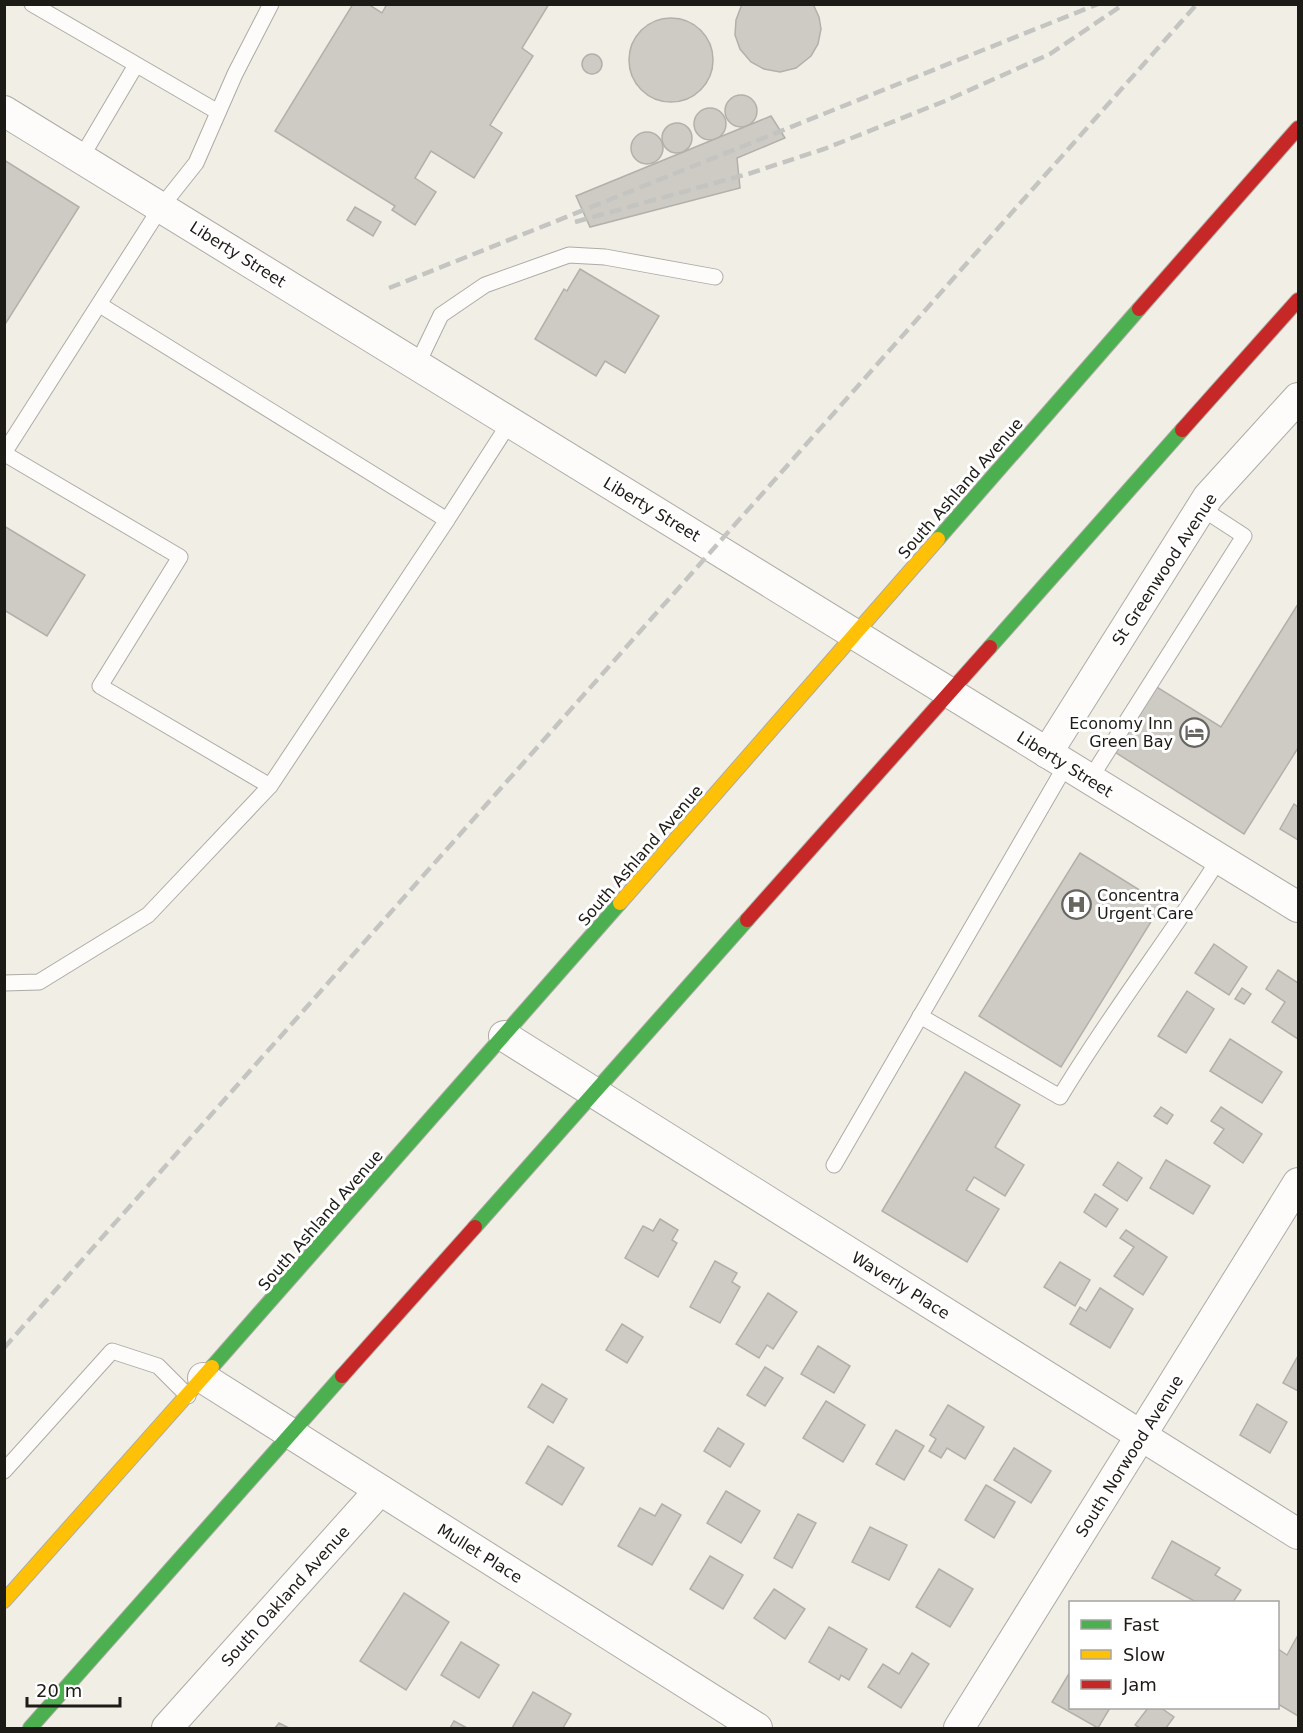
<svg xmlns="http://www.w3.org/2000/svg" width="1303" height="1733" font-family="'DejaVu Sans',sans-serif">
	<rect width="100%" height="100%" fill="#f1eee6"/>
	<g fill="#cecbc5" stroke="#b2b0aa" stroke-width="1.5">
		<polygon points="353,4 368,4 382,13 387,4 549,4 522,48 533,56 490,125 502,133 474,178 431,151 415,178 436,192 415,225 392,210 395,206 275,131"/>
		<polygon points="742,4 813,4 819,17 821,29 818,44 811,56 796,68 780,72 764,69 751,62 740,49 735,35 736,20"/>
		<circle cx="671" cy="60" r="42"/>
		<circle cx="592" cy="64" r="10"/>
		<circle cx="741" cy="111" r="16"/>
		<circle cx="710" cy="124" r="16"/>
		<polygon points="771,116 785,138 737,158 740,188 590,227 576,196"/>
		<circle cx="677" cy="138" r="15"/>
		<circle cx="647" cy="148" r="16"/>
		<polygon points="4,160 79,207 4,326"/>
		<polygon points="355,207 381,222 373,236 347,220"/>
		<polygon points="580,269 659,316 625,373 605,361 596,376 535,339 564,289 567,291"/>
		<polygon points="4,526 85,575 47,636 4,610"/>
		<polygon points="1298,604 1298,748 1244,834 1110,749 1152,684 1221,727"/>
		<polygon points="1294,804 1298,807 1298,840 1280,829"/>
		<polygon points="1080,853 1162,904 1061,1067 979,1016"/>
		<polygon points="1214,944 1247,967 1229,995 1195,973"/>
		<polygon points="1278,970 1298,983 1298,1039 1272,1022 1285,1002 1266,989"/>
		<polygon points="1242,988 1251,994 1244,1004 1235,999"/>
		<polygon points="1187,991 1214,1009 1186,1053 1158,1036"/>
		<polygon points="1230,1039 1282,1072 1262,1103 1210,1071"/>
		<polygon points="965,1072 1020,1105 995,1147 1024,1165 1005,1196 974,1177 966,1190 999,1209 967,1262 882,1211"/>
		<polygon points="1161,1107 1173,1115 1167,1124 1154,1116"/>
		<polygon points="1221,1107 1262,1134 1243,1163 1214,1143 1224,1129 1211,1121"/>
		<polygon points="1166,1160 1210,1186 1193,1214 1150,1188"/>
		<polygon points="1118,1162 1142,1178 1127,1201 1103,1185"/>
		<polygon points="1095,1194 1118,1209 1106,1227 1084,1212"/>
		<polygon points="660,1219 678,1230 672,1240 677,1243 658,1277 625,1258 643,1226 653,1231"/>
		<polygon points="1126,1230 1167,1257 1143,1295 1114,1276 1134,1247 1120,1238"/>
		<polygon points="715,1261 737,1273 732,1282 740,1287 720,1323 690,1307"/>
		<polygon points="1060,1262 1090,1280 1075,1306 1044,1287"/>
		<polygon points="1100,1288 1133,1309 1110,1348 1070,1324 1080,1307 1086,1311"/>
		<polygon points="768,1293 797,1312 773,1349 767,1345 759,1358 736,1344"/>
		<polygon points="622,1324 643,1337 627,1363 606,1350"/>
		<polygon points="818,1346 850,1366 834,1393 801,1374"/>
		<polygon points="1298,1356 1298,1391 1283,1383"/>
		<polygon points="765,1367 783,1378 765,1406 747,1395"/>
		<polygon points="542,1384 567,1399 553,1423 528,1407"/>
		<polygon points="826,1401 865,1425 843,1462 803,1438"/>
		<polygon points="1257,1404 1287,1422 1270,1453 1240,1435"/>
		<polygon points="948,1405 984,1427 965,1459 947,1448 941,1458 929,1451 936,1439 930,1435"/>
		<polygon points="718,1428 744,1444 730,1467 704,1451"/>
		<polygon points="896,1430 924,1446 904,1480 876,1464"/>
		<polygon points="548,1446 584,1468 562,1505 526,1483"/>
		<polygon points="1014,1448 1051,1471 1031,1503 994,1480"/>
		<polygon points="986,1485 1015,1502 994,1538 965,1520"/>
		<polygon points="726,1491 760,1511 741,1543 707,1523"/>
		<polygon points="662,1504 681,1515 652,1565 618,1546 640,1508 655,1516"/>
		<polygon points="798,1514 816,1523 792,1568 774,1558"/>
		<polygon points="870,1527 907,1545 889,1580 852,1562"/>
		<polygon points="1172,1541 1220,1568 1215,1575 1241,1590 1233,1602 1196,1602 1152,1578"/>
		<polygon points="710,1556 743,1575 723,1609 690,1589"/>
		<polygon points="939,1569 973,1589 950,1627 916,1607"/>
		<polygon points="774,1589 805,1609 785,1639 754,1618"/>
		<polygon points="404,1593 449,1622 406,1690 360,1661"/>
		<polygon points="829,1627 867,1649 849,1680 841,1675 839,1680 809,1662"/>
		<polygon points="1298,1635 1298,1716 1278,1704 1278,1649 1287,1655"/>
		<polygon points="461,1642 499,1665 479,1698 441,1675"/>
		<polygon points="912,1653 929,1664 901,1708 868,1687 883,1664 899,1674"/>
		<polygon points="1070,1672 1070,1708 1110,1708 1098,1728 1052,1702"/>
		<polygon points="533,1692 571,1714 563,1728 512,1728"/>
		<polygon points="1148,1708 1161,1708 1174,1717 1166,1728 1140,1728 1135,1725"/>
		<polygon points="454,1721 467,1728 450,1728"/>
		<polygon points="279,1723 289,1728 275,1728"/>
	</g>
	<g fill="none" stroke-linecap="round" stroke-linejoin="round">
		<defs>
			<g id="lane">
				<polyline points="32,4 218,112"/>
				<polyline points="81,158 136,65"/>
				<polyline points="100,305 447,520 510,422"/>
				<polyline points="417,365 441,315 485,285 569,255 605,257 715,277"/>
				<polyline points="4,453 161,207 196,163 235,74 271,4"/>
				<polyline points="5,454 180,557 100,686 270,786 447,520"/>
				<polyline points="1090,779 1244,536 1201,508"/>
				<polyline points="4,983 39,982 148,915 270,786"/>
				<path d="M920 1016 1060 1097C1109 1015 1168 940 1219 859"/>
				<polyline points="834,1165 1066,765"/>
				<polyline points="4,1471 112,1351 158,1366 188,1396"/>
			</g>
			<g id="street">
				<polyline points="4,111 1298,907"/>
				<polyline points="1047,753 1208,497 1298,398"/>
				<polyline points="504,1036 1298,1534"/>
				<polyline points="203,1378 757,1728"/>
				<polyline points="167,1728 380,1490"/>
				<polyline points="959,1728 1298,1183"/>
			</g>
			<g id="fast">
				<polyline points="938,539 1139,309"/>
				<polyline points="990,647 1182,430"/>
				<polyline points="475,1227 747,920"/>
				<polyline points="212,1367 620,903"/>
				<polyline points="30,1728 342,1376"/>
			</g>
			<g id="slow">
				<polyline points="620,903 938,539"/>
				<polyline points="4,1601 212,1367"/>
			</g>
			<g id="jam">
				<polyline points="1139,309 1298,128"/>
				<polyline points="1182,430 1298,300"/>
				<polyline points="747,920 990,647"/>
				<polyline points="342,1376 475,1227"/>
			</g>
		</defs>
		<use href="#lane" stroke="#adaba5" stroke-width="17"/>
		<use href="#street" stroke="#adaba5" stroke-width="32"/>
		<use href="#fast" stroke="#adaba5" stroke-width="16"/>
		<use href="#slow" stroke="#adaba5" stroke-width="16"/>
		<use href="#jam" stroke="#adaba5" stroke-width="16"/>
		<use href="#lane" stroke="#fdfcfb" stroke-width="15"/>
		<use href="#street" stroke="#fdfcfb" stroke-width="30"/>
		<use href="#fast" stroke="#4caf50" stroke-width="14"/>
		<use href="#slow" stroke="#ffc107" stroke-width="14"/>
		<use href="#jam" stroke="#c62828" stroke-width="14"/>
		<g stroke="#c4c4c1" stroke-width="4.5" stroke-dasharray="12 6" stroke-linecap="butt">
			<polyline points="575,222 751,173 824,149 945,101 1050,54 1124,4"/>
			<polyline points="389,288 1098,4"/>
			<polyline points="4,1348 1197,4"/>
		</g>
	</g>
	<defs>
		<symbol id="hotel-ring" viewBox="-11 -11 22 22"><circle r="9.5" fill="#fff" stroke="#67655f" stroke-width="1.5"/><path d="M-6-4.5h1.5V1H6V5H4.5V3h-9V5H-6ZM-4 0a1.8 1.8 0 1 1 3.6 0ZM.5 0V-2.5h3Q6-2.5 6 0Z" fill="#67655f"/></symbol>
		<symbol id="hospital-ring" viewBox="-11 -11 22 22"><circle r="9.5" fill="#fff" stroke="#67655f" stroke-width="1.5"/><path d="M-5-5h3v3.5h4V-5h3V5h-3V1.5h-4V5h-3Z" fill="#67655f"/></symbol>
	</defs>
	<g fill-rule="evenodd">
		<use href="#hotel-ring" x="1178" y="716" width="33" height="33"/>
		<use href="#hospital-ring" x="1060" y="888" width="33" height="33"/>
	</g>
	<g text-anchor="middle" stroke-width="6" stroke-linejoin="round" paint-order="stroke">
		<g font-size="16" fill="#1d1b16" stroke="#fff">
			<text transform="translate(238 254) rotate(32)" y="6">Liberty Street</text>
			<text transform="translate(960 488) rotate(-49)" y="6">South Ashland Avenue</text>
			<text transform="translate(652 509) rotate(31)" y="6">Liberty Street</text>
			<text transform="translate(1164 569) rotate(-57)" y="6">St Greenwood Avenue</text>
			<text transform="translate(1065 764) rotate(32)" y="6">Liberty Street</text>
			<text transform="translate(640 855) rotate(-49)" y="6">South Ashland Avenue</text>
			<text transform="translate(320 1220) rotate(-49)" y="6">South Ashland Avenue</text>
			<text transform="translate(901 1285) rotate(32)" y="6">Waverly Place</text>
			<text transform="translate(1129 1456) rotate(-58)" y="6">South Norwood Avenue</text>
			<text transform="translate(480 1553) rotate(32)" y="6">Mullet Place</text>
			<text transform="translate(285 1596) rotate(-48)" y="6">South Oakland Avenue</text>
		</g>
		<g font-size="16" fill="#1d1b16" stroke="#fff" text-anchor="end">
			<text x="1173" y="729">Economy Inn<tspan x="1173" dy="18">Green Bay</tspan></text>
			<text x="1097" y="901" text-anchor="start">Concentra<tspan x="1097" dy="18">Urgent Care</tspan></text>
		</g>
	</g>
	<rect width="1303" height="1733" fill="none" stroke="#1d1b16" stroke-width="12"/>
	<rect x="1069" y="1601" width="210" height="108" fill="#ffffff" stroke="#a5a4a2" stroke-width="1.5"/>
	<rect x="1081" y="1620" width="30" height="9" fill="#4caf50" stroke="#a5a4a2" stroke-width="1.5"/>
	<text x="1123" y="1631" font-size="18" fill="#1d1b16">Fast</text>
	<rect x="1081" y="1650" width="30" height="9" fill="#ffc107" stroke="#a5a4a2" stroke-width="1.5"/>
	<text x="1123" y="1661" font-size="18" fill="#1d1b16">Slow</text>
	<rect x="1081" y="1680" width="30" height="9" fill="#c62828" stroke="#a5a4a2" stroke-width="1.5"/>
	<text x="1123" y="1691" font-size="18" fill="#1d1b16">Jam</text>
	<path d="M27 1697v9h93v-9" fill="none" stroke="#1d1b16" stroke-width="3"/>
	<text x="36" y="1697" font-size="18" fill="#1d1b16" stroke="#ffffff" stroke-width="4.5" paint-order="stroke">20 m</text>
</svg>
